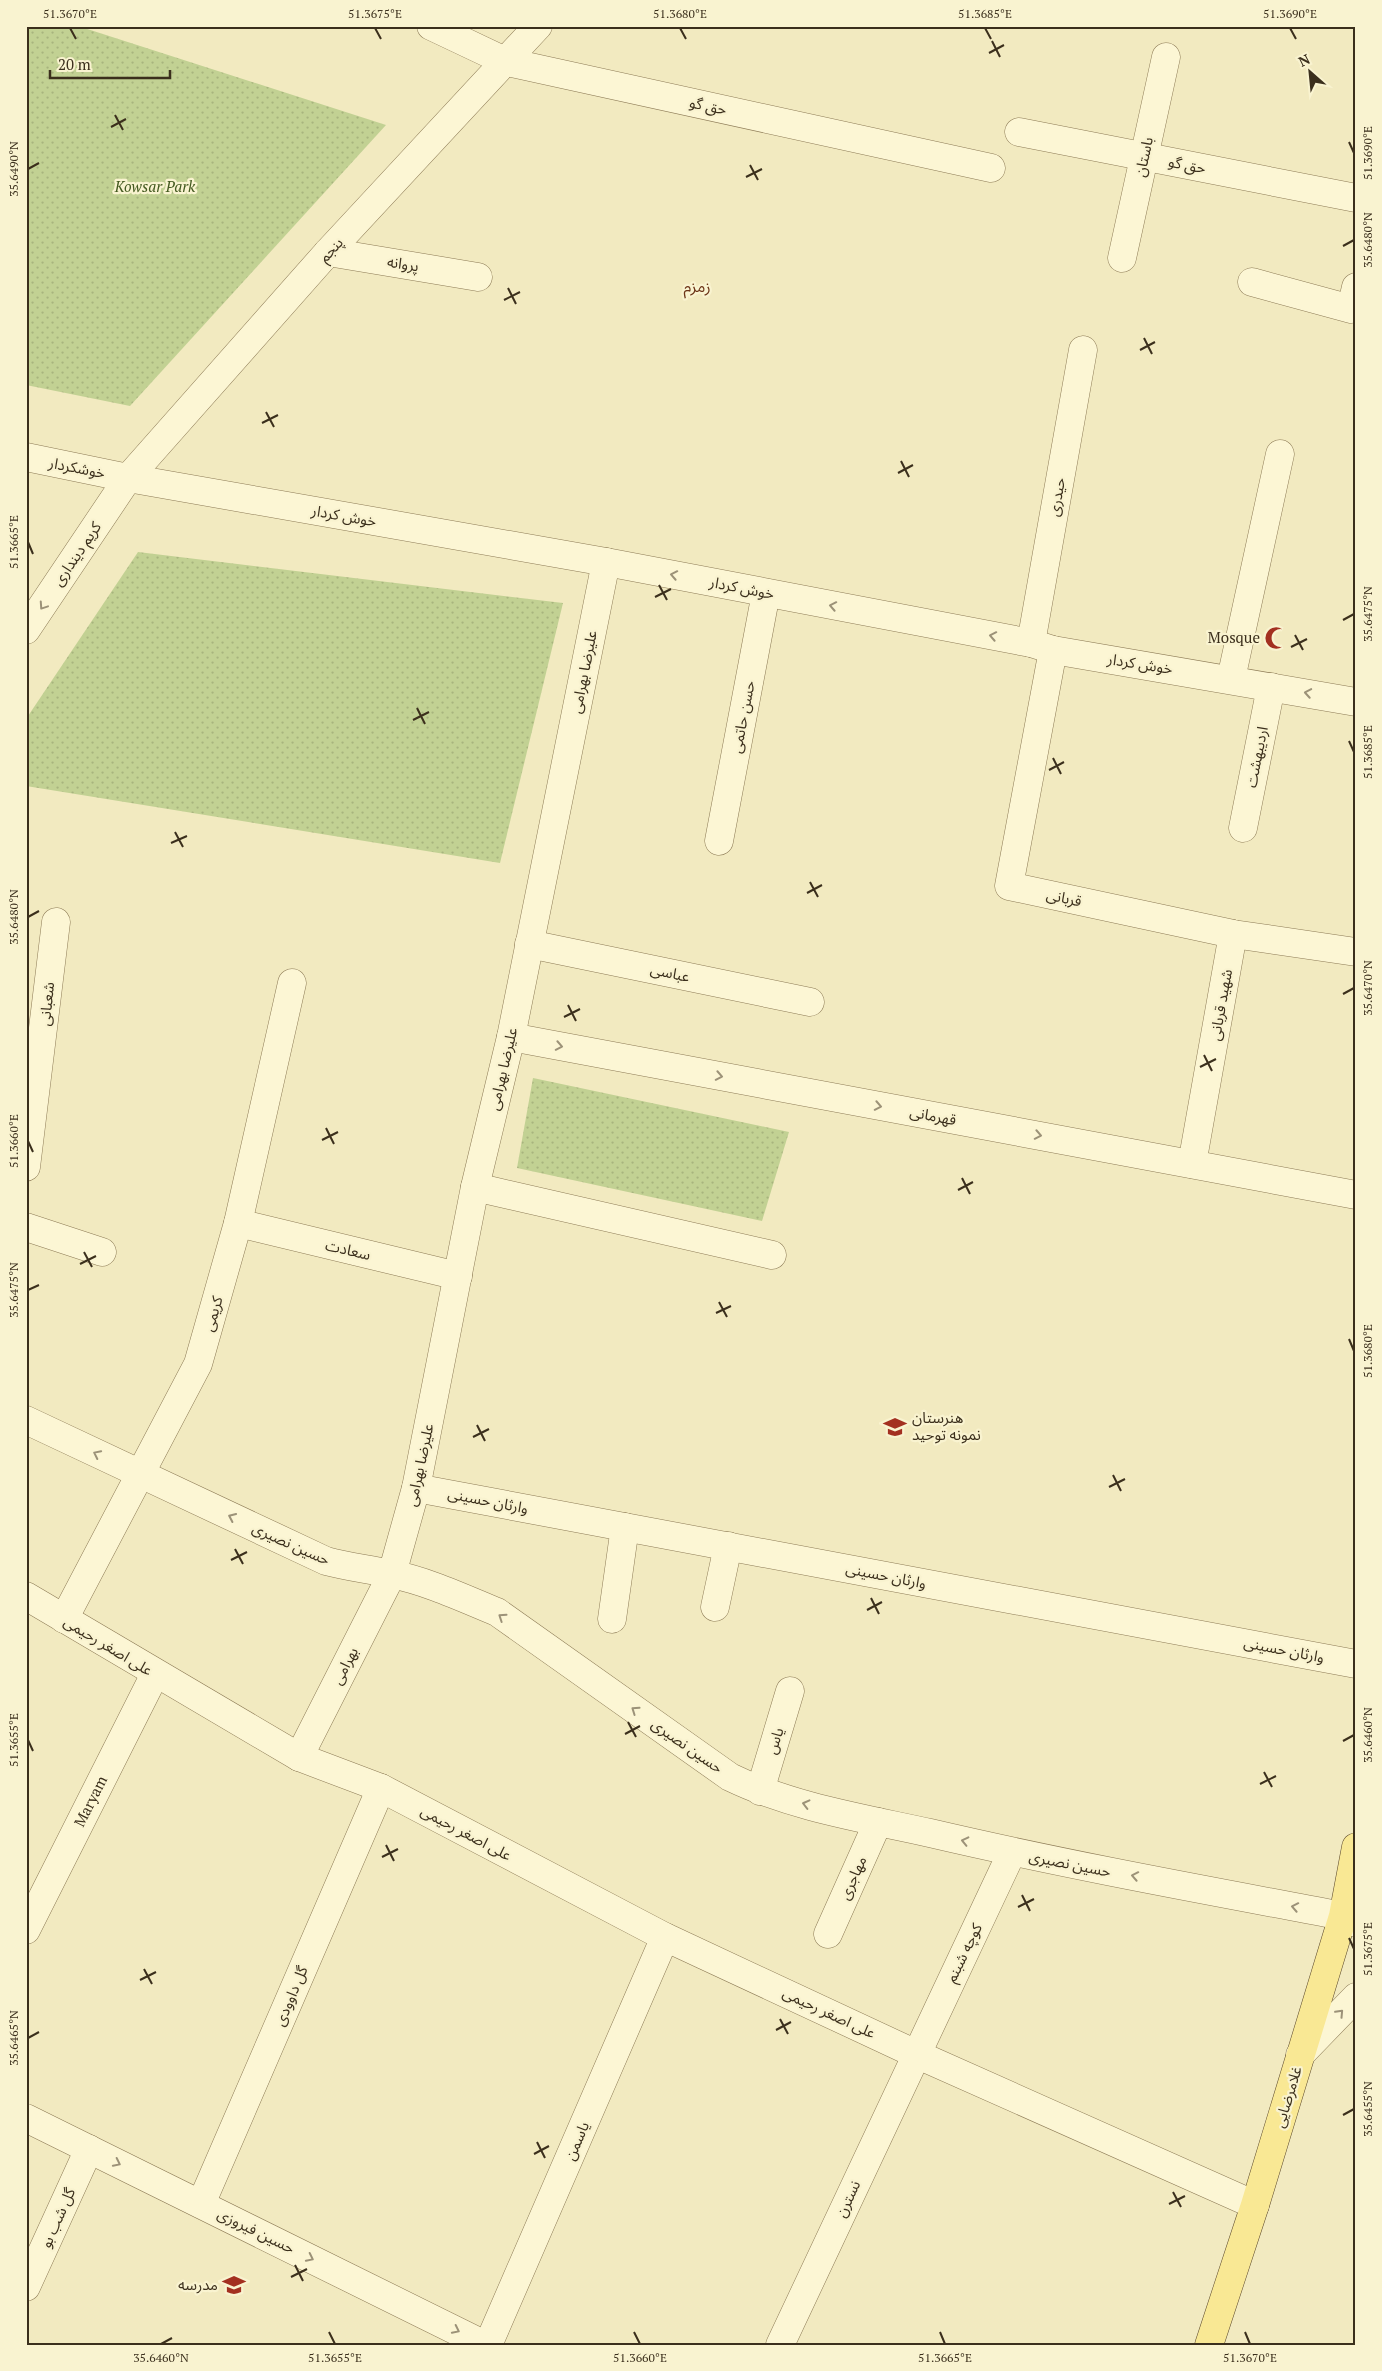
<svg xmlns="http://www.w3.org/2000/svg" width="1382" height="2371" font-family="'PT Serif','Noto Sans Arabic',serif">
	<defs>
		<pattern id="park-dots" width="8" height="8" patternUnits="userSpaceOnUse" patternTransform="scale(1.25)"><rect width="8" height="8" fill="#c2d193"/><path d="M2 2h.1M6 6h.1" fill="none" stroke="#a8b47e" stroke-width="1.8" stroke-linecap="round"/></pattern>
	</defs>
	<rect width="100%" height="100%" fill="#f2eac0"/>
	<g fill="url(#park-dots)">
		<polygon points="26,26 78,26 386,125 130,406 26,385"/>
		<polygon points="138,552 563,603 500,863 26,786 26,719"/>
		<polygon points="533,1078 789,1132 762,1221 517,1168"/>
	</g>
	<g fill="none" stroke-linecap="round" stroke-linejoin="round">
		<defs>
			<g id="minor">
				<polyline points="431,26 507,62 991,168"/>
				<polyline points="1019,132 1356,198"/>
				<polyline points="328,252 478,277"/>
				<polyline points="1122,258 1166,57"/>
				<polyline points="1252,282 1351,309 1356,287"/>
				<polyline points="26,457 128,478 606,562 1031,643 1053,650 1356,702"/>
				<polyline points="26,630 128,478 328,252 538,26"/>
				<polyline points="1031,643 1083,350"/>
				<polyline points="1053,650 1009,886 1233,934 1356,952"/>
				<polyline points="1231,679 1280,454"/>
				<polyline points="1243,828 1271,687"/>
				<polyline points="719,841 766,593"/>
				<polyline points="529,944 810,1002"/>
				<polyline points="511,1037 1356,1195"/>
				<polyline points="1192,1164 1233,934"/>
				<polyline points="26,1167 56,922"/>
				<polyline points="475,1187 772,1255"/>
				<polyline points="238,1223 458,1276"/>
				<polyline points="26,1227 102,1252"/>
				<path d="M26 1420 326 1561C348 1567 369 1569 391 1574 427 1581 463 1598 497 1612L730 1777C792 1807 862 1818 930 1833 1067 1865 1205 1890 1343 1916L1356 1923"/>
				<polyline points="416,1488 1356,1664"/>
				<polyline points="26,1596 299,1757 381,1788 665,1937 916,2054 1255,2205"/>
				<polyline points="715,1607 728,1546"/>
				<polyline points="64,1619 198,1364 238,1223 292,983"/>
				<polyline points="612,1619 625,1527"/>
				<polyline points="299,1757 392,1574 416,1488 475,1187 511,1037 606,562"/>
				<polyline points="760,1791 790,1691"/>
				<path id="s1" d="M26 1930 155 1674"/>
				<polyline points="828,1934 878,1822"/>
				<polyline points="1300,2055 1356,1997"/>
				<polyline points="26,2118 485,2345"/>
				<polyline points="201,2204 381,1788"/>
				<polyline points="26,2287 89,2149"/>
				<polyline points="488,2345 665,1937"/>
				<polyline points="780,2345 1012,1852"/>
			</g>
			<polyline id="major" points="1209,2345 1255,2205 1343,1916 1356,1847"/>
		</defs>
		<use href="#minor" stroke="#8d7b56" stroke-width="29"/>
		<use href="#major" stroke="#5a472b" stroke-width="29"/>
		<use href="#minor" stroke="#fcf6d4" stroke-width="28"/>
		<use href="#major" stroke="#f9e894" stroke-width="28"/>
	</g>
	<defs><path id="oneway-chevron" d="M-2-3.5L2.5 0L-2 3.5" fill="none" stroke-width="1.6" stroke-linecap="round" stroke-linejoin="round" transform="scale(1.25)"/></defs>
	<g stroke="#9c9278">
		<use href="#oneway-chevron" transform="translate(674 575) rotate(-169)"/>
		<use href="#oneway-chevron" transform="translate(43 606) rotate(124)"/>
		<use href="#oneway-chevron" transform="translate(833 606) rotate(-169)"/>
		<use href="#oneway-chevron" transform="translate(993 636) rotate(-169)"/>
		<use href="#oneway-chevron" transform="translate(1308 693) rotate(-170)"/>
		<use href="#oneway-chevron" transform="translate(559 1046) rotate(11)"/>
		<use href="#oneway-chevron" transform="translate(719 1076) rotate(11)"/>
		<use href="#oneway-chevron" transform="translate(878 1106) rotate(11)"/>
		<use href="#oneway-chevron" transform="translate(1038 1135) rotate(11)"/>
		<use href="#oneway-chevron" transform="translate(97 1454) rotate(-154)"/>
		<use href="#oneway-chevron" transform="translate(232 1517) rotate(-155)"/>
		<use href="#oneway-chevron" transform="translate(502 1617) rotate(-146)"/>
		<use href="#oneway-chevron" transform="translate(635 1710) rotate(-145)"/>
		<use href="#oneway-chevron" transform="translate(806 1804) rotate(-166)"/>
		<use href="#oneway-chevron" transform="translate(965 1841) rotate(-167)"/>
		<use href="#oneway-chevron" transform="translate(1135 1876) rotate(-169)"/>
		<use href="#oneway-chevron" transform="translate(1295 1907) rotate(-169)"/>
		<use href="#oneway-chevron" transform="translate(1340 2013) rotate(-47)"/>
		<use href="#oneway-chevron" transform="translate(117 2163) rotate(26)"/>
		<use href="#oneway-chevron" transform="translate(310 2258) rotate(26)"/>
		<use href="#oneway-chevron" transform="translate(456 2330) rotate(26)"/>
	</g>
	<path fill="none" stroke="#3b2f1c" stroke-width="2" d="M70 28 76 39M375 28 381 39M680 28 686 39M985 28 991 39M1290 28 1296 39M992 41 1000 57M989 53 1004 45M115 115 123 130M111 127 126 119M1349 142 1354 153M750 165 758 180M28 169 39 163M746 177 762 169M1343 246 1354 240M508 288 516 304M504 300 520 292M1144 338 1152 354M1140 350 1155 342M266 412 274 427M262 423 278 415M901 461 909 477M898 473 913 465M28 542 33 554M659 585 667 600M655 597 671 589M1343 620 1354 614M1295 635 1303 650M1291 647 1307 639M417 708 425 724M413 720 429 712M1349 741 1354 752M1053 758 1061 774M1049 770 1064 762M175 832 183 847M171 843 187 836M810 882 818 897M807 893 822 885M28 917 39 911M1343 994 1354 988M568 1005 576 1021M564 1017 580 1009M1204 1055 1212 1071M1200 1067 1216 1059M326 1128 334 1144M322 1140 338 1132M28 1141 33 1152M962 1178 970 1194M958 1190 973 1182M84 1252 92 1267M80 1264 96 1256M28 1290 39 1285M719 1302 727 1317M716 1313 731 1306M1349 1339 1354 1351M477 1425 485 1441M473 1437 489 1429M1113 1475 1121 1491M1109 1487 1125 1479M235 1549 243 1564M231 1560 247 1552M871 1598 879 1614M867 1610 882 1602M628 1722 636 1737M625 1734 640 1726M28 1740 33 1751M1343 1741 1354 1735M1264 1772 1272 1787M1260 1784 1276 1776M386 1845 394 1861M382 1857 398 1849M1022 1895 1030 1911M1018 1907 1034 1899M1349 1938 1354 1949M144 1969 152 1984M140 1980 156 1972M780 2019 788 2034M776 2030 791 2022M28 2038 39 2032M1343 2115 1354 2109M537 2142 545 2158M534 2154 549 2146M1173 2192 1181 2207M1169 2204 1185 2196M295 2265 303 2281M291 2277 307 2269M329 2332 335 2344M634 2332 640 2344M940 2332 945 2344M1245 2332 1250 2344M161 2344 172 2338"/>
	<defs>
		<symbol id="mosque-bare" viewBox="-9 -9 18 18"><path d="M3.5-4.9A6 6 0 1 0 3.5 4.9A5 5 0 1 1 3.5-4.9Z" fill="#a33020" stroke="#f9f3d0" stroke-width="2.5" paint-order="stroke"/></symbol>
		<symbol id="school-bare" viewBox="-9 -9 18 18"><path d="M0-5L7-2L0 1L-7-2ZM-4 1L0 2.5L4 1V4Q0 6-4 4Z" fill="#a33020" stroke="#f9f3d0" stroke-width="2.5" paint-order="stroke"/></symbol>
	</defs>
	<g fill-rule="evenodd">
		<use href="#mosque-bare" x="1260" y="622" width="32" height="32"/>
		<use href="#school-bare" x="879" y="1411" width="32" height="32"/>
		<use href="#school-bare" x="218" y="2269" width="32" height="32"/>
	</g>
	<g text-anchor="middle" stroke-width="4.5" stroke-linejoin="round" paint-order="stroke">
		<g font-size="15" fill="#3b2f1c" stroke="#f9f3d0">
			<text transform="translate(708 106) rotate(12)" y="5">حق گو</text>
			<text transform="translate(1144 157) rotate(-78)" y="5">باستان</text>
			<text transform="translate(1187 165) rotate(11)" y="5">حق گو</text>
			<text transform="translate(331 250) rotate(-48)" y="5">پنجم</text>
			<text transform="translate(403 264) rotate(9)" y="5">پروانه</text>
			<text transform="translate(77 468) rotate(11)" y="5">خوشکردار</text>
			<text transform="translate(1057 497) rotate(-80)" y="5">حیدری</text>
			<text transform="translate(344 516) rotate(10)" y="5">خوش کردار</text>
			<text transform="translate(77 554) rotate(-56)" y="5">کریم دینداری</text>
			<text transform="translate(742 588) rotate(11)" y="5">خوش کردار</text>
			<text transform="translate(1140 664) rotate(9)" y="5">خوش کردار</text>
			<text transform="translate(584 672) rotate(-79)" y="5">علیرضا بهرامی</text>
			<text transform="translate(743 717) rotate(-79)" y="5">حسن حاتمی</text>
			<text transform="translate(1257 757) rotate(-79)" y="5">اردیبهشت</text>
			<text transform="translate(1064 898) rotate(12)" y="5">قربانی</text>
			<text transform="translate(670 973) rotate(12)" y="5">عباسی</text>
			<text transform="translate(47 1004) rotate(-84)" y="5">شعبانی</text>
			<text transform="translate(1221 1005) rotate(-80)" y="5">شهید قربانی</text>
			<text transform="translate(503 1069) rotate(-77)" y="5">علیرضا بهرامی</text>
			<text transform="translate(933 1116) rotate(11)" y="5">قهرمانی</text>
			<text transform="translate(348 1250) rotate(13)" y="5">سعادت</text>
			<text transform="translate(213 1314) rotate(-74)" y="5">کریمی</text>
			<text transform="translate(420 1465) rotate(-78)" y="5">علیرضا بهرامی</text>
			<text transform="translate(488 1501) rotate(11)" y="5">وارثان حسینی</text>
			<text transform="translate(291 1544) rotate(24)" y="5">حسین نصیری</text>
			<text transform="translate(886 1576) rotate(11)" y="5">وارثان حسینی</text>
			<text transform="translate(108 1646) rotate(31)" y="5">علی اصغر رحیمی</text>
			<text transform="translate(1284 1650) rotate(11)" y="5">وارثان حسینی</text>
			<text transform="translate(345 1666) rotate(-63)" y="5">بهرامی</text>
			<text transform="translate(775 1741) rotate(-73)" y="5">یاس</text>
			<text transform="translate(687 1746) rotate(35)" y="5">حسین نصیری</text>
			<text dy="5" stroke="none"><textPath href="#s1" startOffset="144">Maryam</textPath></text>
			<text transform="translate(466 1833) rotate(28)" y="5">علی اصغر رحیمی</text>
			<text transform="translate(1070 1864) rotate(11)" y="5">حسین نصیری</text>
			<text transform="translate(853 1878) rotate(-66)" y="5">مهاجری</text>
			<text transform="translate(964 1953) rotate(-64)" y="5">کوچه شبنم</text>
			<text transform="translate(291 1996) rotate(-67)" y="5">گل داوودی</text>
			<text transform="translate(829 2013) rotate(25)" y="5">علی اصغر رحیمی</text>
			<text transform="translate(1288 2097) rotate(-73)" y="5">غلامرضایی</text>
			<text transform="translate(577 2141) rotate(-67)" y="5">یاسمن</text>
			<text transform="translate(848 2199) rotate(-65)" y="5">نسترن</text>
			<text transform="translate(58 2218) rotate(-66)" y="5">گل شب بو</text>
			<text transform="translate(256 2231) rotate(26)" y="5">حسین فیروزی</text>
		</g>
		<g font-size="15" font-style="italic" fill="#445a20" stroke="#f9f3d0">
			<text x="155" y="192">Kowsar Park</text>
		</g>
		<g font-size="15" fill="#3b2f1c" stroke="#f9f3d0" text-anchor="end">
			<text x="1260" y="643">Mosque</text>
			<text x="912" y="1423" text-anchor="start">هنرستان<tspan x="912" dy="17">نمونه توحید</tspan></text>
			<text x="218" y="2290">مدرسه</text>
		</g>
		<g font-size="16" fill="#6c3417" stroke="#f9f3d0">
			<text x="697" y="292">زمزم</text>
		</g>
	</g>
	<rect width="1382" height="2371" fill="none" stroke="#f9f3d0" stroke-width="55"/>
	<g transform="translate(1310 72) rotate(333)" stroke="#f9f3d0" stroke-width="4" paint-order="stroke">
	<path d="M0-4L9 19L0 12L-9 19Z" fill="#3b2f1c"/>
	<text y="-8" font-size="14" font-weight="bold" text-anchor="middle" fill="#3b2f1c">N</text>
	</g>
	<path d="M50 70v8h120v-8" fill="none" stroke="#3b2f1c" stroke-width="2.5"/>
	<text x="58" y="70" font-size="15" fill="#3b2f1c" stroke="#f9f3d0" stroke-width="4" paint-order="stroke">20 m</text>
	<rect x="28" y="28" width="1326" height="2316" fill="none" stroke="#3b2f1c" stroke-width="2"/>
	<g font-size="12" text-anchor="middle" fill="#3b2f1c">
		<text x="70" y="18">51.3670°E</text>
		<text x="375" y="18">51.3675°E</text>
		<text x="680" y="18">51.3680°E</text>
		<text x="985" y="18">51.3685°E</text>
		<text x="1290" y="18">51.3690°E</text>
		<text transform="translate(1368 153) rotate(-90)" y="4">51.3690°E</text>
		<text transform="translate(14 169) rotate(-90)" y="4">35.6490°N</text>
		<text transform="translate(1368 240) rotate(-90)" y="4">35.6480°N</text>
		<text transform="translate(14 542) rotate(-90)" y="4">51.3665°E</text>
		<text transform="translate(1368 614) rotate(-90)" y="4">35.6475°N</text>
		<text transform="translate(1368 752) rotate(-90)" y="4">51.3685°E</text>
		<text transform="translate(14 917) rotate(-90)" y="4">35.6480°N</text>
		<text transform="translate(1368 988) rotate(-90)" y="4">35.6470°N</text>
		<text transform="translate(14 1141) rotate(-90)" y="4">51.3660°E</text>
		<text transform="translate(14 1290) rotate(-90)" y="4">35.6475°N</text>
		<text transform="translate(1368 1351) rotate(-90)" y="4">51.3680°E</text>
		<text transform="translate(1368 1735) rotate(-90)" y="4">35.6460°N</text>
		<text transform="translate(14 1740) rotate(-90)" y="4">51.3655°E</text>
		<text transform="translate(1368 1949) rotate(-90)" y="4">51.3675°E</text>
		<text transform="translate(14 2038) rotate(-90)" y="4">35.6465°N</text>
		<text transform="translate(1368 2109) rotate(-90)" y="4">35.6455°N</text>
		<text x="161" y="2362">35.6460°N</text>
		<text x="335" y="2362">51.3655°E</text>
		<text x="640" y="2362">51.3660°E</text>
		<text x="945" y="2362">51.3665°E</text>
		<text x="1250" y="2362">51.3670°E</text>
	</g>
</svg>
